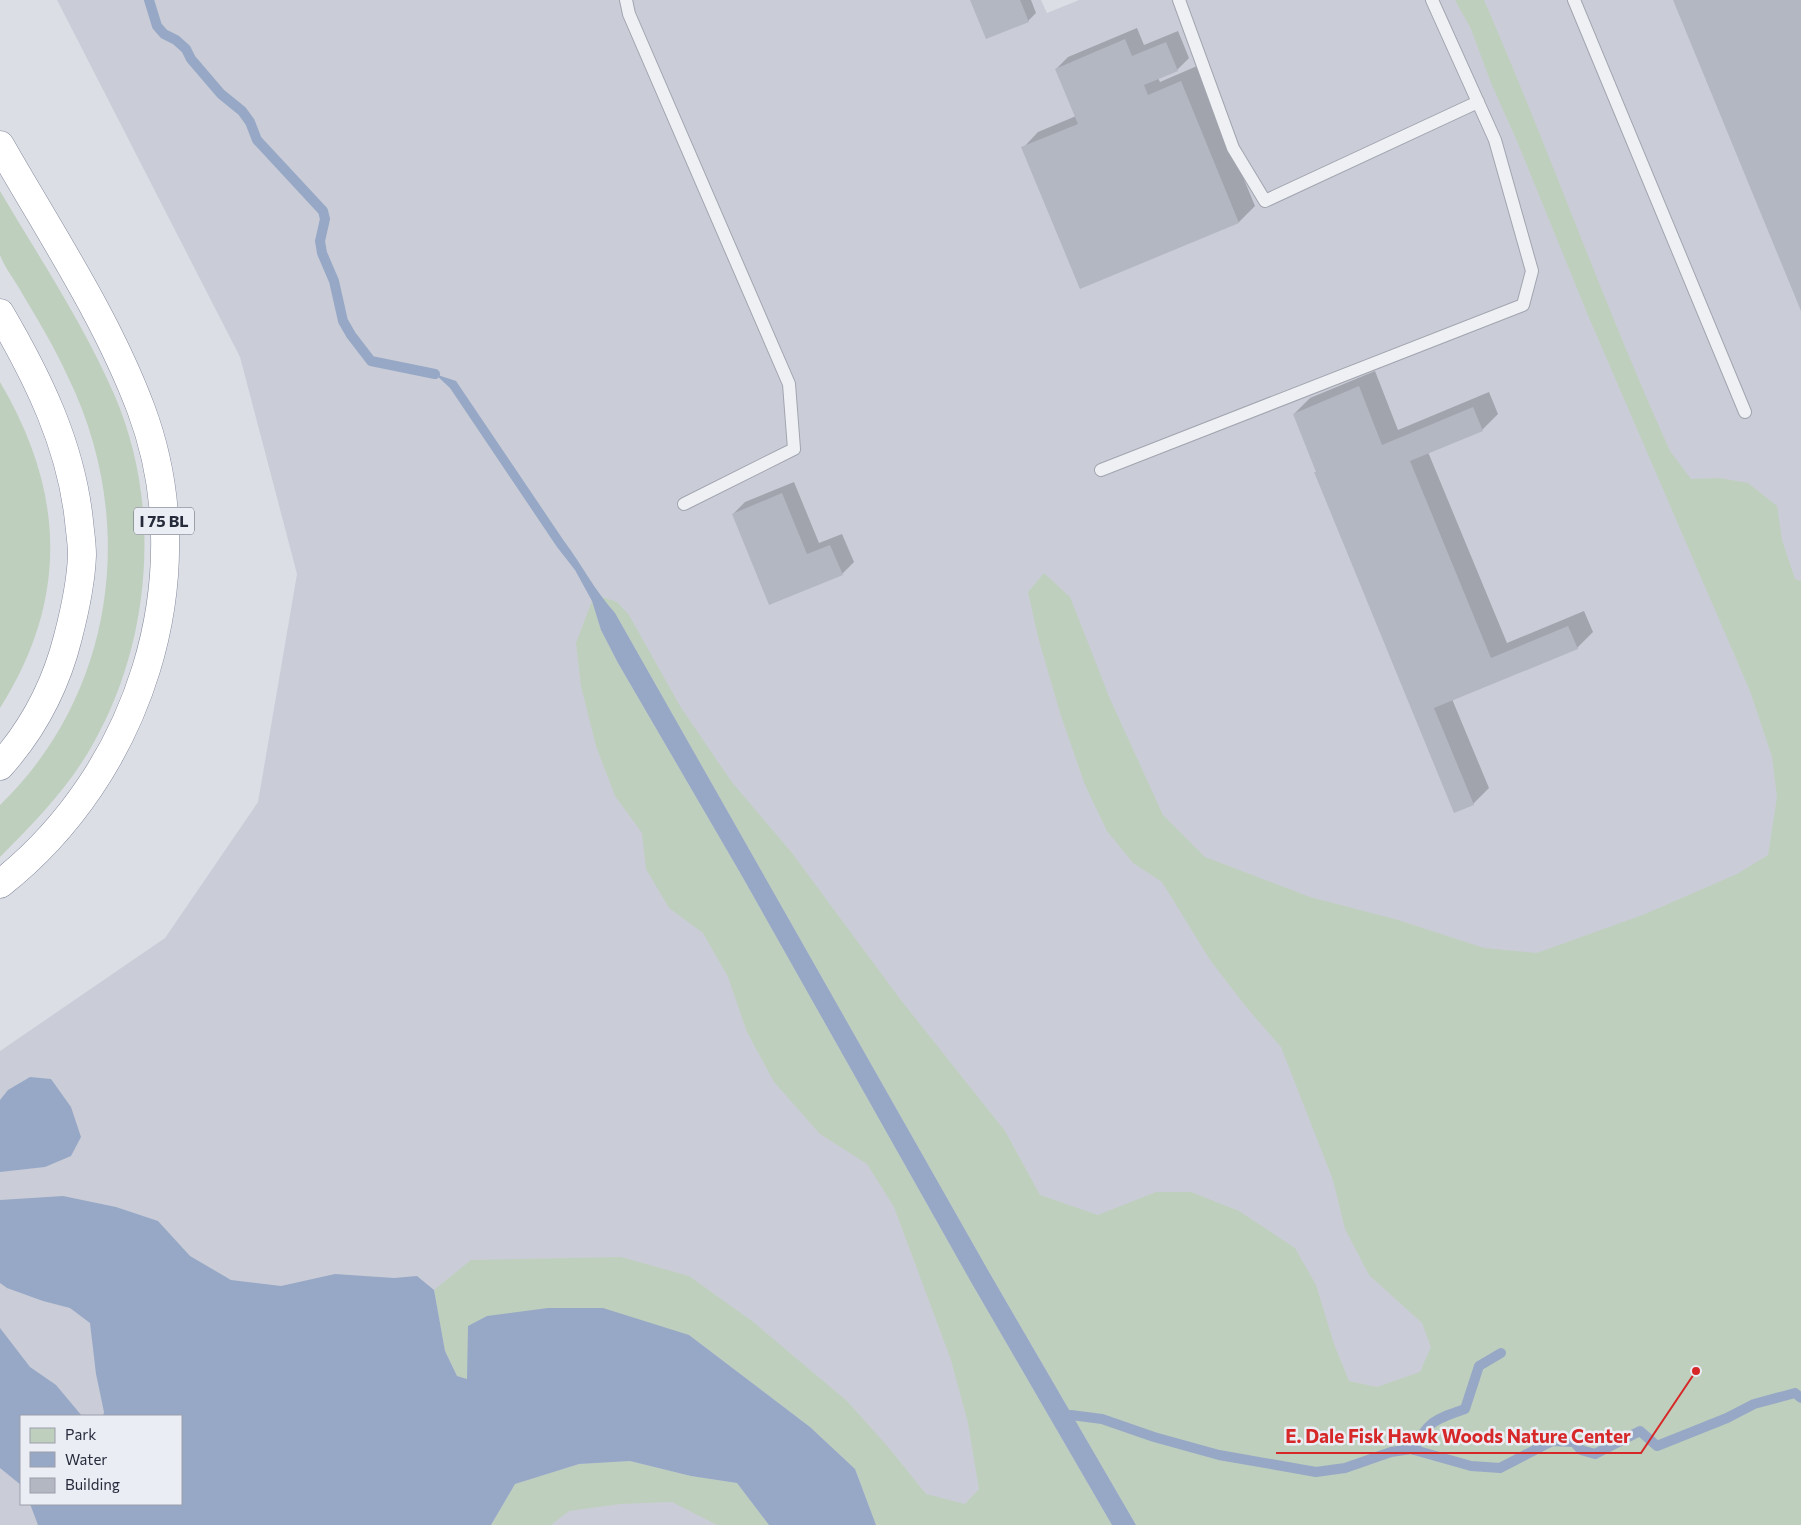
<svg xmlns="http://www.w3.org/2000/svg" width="1801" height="1525" font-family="Commissioner,sans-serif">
	<rect width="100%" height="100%" fill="#dcdee6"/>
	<path fill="#cacdd7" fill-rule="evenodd" d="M57 0H1041L1047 13 1079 0H1801V1287L1222 1525H0V1051L165 938 258 802 297 574 240 357ZM21 1416H181V1504H21Z"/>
	<g fill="#bfcfbd">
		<path d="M1455 0H1484C1549 149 1603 303 1670 451L1691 479 1719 478 1748 483 1777 506 1782 540 1795 579 1801 581V1525H1136L989 1272 615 613 599 596 617 602 629 615 680 706 731 781 792 853 900 999 1005 1131 1040 1195 1098 1215 1156 1192H1191L1239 1211 1295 1248 1316 1285 1334 1344 1349 1381 1377 1387 1420 1372 1431 1347 1422 1323 1369 1275 1345 1229 1333 1180 1281 1047 1247 1008 1210 960 1162 882 1133 863 1107 831 1085 785 1060 713 1038 637 1028 592 1044 573 1070 597 1110 699 1163 815 1205 857 1310 897 1398 920 1484 948 1537 953 1645 914 1737 874 1768 855 1777 797 1772 757 1750 691 1587 313 1517 141 1491 83 1471 29Z"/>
		<path d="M0 191C39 257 83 323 114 394 162 504 152 640 93 744 69 787 35 822 0 857V805C116 693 138 520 68 377 54 346 36 317 19 288 13 278 4 266 0 255 0 242 0 206 0 191Z"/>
		<path d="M0 382C65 492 69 599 0 708Z"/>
		<polygon points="592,601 601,630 618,663 742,876 971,1282 1112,1525 876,1525 855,1469 810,1427 689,1335 468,1354 467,1379 457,1376 445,1351 434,1290 471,1260 621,1257 689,1276 752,1321 847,1401 889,1448 926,1494 965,1504 979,1489 968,1423 951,1360 894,1207 867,1164 820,1134 774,1082 747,1032 728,977 703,933 669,908 646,869 642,833 615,796 596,746 581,686 576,643"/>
		<polygon points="630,1461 691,1476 737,1483 769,1525 717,1525 672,1502 620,1504 569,1511 551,1525 491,1525 515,1484 579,1464"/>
	</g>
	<g fill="#97a8c6">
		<path d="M435 374 456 381 564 541C582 565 595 591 615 613L989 1272 1136 1525H1112L971 1282 742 876 618 663 601 630 592 601 575 570 557 547 450 388Z"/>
		<polygon points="30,1077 51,1079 71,1107 81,1137 71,1156 45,1167 0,1172 0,1100 8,1090"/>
		<polygon points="63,1196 116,1207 158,1221 190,1256 231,1280 281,1286 335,1274 394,1278 417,1276 434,1290 445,1351 457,1376 467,1379 468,1326 487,1316 548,1308 603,1308 689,1335 810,1427 855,1469 876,1525 769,1525 737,1483 691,1476 630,1461 579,1464 515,1484 491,1525 38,1525 30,1504 181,1504 181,1416 103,1416 104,1412 96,1374 90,1323 70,1308 43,1301 7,1288 0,1283 0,1200"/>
		<polygon points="0,1328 30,1367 56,1385 82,1416 21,1416 21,1485 0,1468"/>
	</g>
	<g fill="#0003">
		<polygon points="971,0 1031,0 1036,13 1028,21"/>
		<polygon points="1137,28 1144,45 1178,31 1189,58 1177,70 1158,78 1160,82 1197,66 1255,206 1239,222 1080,288 1023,148 1038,132 1076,116 1056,69 1068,57"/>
		<polygon points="1375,371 1398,430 1489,392 1498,414 1482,430 1428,452 1507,643 1584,611 1593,632 1577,648 1452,699 1489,788 1473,804 1317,471 1294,414 1310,398"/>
		<polygon points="794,482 819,543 842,534 854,562 842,574 733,514 745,502"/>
	</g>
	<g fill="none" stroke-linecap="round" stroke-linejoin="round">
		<g stroke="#97a8c6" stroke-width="10">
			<polyline points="149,0 157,26 164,34 176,40 186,49 191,59 221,94 242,111 250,122 257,140 323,211 325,219 320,241 322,253 334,281 343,321 351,335 371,361 435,374"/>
			<polyline points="1071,1415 1102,1419 1154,1437 1219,1455 1316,1472 1345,1468 1391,1452 1411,1449 1471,1466 1500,1468 1552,1441 1574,1442 1581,1450 1595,1454 1640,1431 1657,1446 1727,1418 1754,1404 1795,1393 1801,1398"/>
			<path d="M1414 1450C1427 1421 1436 1419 1465 1409L1479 1366 1501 1353"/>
		</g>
	</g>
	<g fill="#b3b7c2">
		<polygon points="970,0 1020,0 1029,22 986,39"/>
		<polygon points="1673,0 1801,0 1801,311"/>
		<polygon points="1125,39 1132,56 1166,42 1178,71 1144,85 1148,95 1181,81 1239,223 1080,289 1021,147 1078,124 1055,69"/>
		<polygon points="1359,386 1382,445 1473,407 1483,431 1410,461 1491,658 1568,626 1578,649 1434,708 1474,805 1454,813 1314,472 1316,472 1293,414"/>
		<polygon points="782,493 807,554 830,545 843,575 769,605 732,514"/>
	</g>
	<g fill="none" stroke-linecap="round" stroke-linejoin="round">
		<defs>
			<g id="service">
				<polyline points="626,0 629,14 789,384 794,449 684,504"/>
				<polyline points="1179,0 1233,148 1265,201 1478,102"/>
				<polyline points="1574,0 1745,412"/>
				<polyline points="1101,470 1523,305 1532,271 1495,140 1432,0"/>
			</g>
			<g id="motorway">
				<path d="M0 145C49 231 106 316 141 409 204 577 139 775 0 884"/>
				<path d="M0 313C38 378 71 445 79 521 80 532 82 543 82 555 81 583 75 610 68 637 56 685 34 728 0 766"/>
			</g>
		</defs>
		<use href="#service" stroke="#a2a5af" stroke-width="14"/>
		<use href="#motorway" stroke="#848a9c" stroke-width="29"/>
		<use href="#service" stroke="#eef0f4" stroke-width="12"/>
		<use href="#motorway" stroke="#fff" stroke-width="28"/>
	</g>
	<g text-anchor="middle" stroke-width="5" stroke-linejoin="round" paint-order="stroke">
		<rect fill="#ebedf4" stroke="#616572" stroke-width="1" x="134" y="507.5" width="60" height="27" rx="4"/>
		<g font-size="16" font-weight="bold" fill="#262b3b">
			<text x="164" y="527">I 75 BL</text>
		</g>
	</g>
	<path fill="none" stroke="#d62828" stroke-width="2" d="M1696 1371L1641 1453H1276"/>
	<circle fill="#d62828" stroke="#ebedf4" stroke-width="2" cx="1696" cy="1371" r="5"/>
	<g font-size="19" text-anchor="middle" font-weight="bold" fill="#d62828" stroke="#ebedf4" stroke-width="5" stroke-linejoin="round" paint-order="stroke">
		<text x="1458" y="1443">E. Dale Fisk Hawk Woods Nature Center</text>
	</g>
	<rect x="20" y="1415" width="162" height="90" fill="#ebedf4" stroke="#9c9faa"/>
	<rect x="30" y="1428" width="25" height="15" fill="#bfcfbd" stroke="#9c9faa"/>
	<text x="65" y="1440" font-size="15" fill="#262b3b">Park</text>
	<rect x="30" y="1452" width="25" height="15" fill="#97a8c6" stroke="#9c9faa"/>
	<text x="65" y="1465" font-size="15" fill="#262b3b">Water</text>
	<rect x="30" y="1478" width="25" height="15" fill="#b3b7c2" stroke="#9c9faa"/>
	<text x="65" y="1490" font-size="15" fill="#262b3b">Building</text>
</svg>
